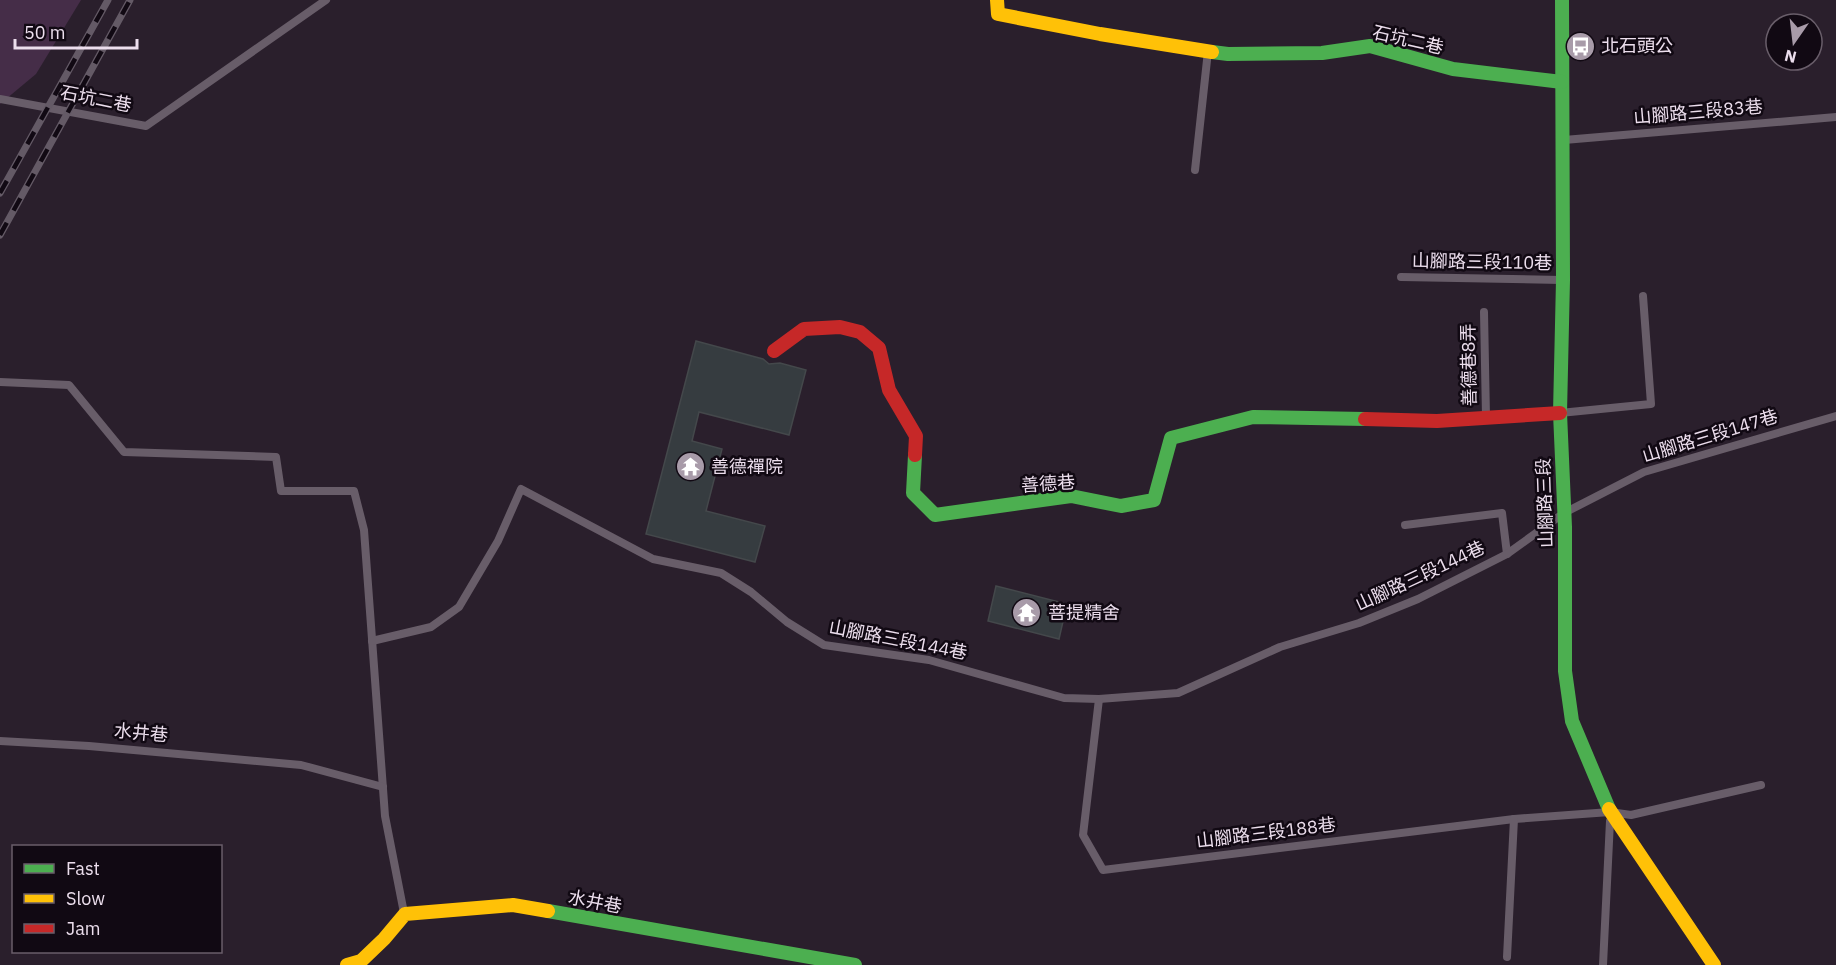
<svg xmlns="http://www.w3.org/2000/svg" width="1836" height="965" font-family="'IBM Plex Sans','Noto Sans TC',sans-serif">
	<rect width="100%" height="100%" fill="#2a1f2c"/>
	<polygon fill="#452d48" points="0,0 81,0 36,74 0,104"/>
	<g fill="#363c40" stroke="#44484b" stroke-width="1.5">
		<polygon points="696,341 763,359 769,364 780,363 806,370 789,435 699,412 692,441 722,449 706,511 765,526 755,562 646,534"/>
		<polygon points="996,586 1067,604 1059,639 988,621"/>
	</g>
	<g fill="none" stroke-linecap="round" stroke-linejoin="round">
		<g stroke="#685d69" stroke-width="8">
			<polyline points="0,99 146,126 326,0"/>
			<polyline points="1564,140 1836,117"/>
			<polyline points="1195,170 1208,51"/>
			<polyline points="1401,277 1562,280"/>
			<polyline points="1484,312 1486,417"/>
			<polyline points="0,382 69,385 124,452 276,457 281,491 354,491 364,530 385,816 404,913"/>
			<polyline points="1560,413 1651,404 1643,296"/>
			<polyline points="1405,525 1502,513 1507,554"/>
			<polyline points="372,641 431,627 459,607 498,541 521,489 653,559 721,573 751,592 787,622 824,645 929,660 1064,698 1099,699 1178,693 1280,647 1359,623 1418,599 1507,554 1564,513 1644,472 1836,416"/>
			<polyline points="1099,699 1083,835 1103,870 1514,819 1610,812 1631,815 1761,785"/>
			<polyline points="0,741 89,746 301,765 383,787"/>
			<polyline points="1507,957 1514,819"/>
			<polyline points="1603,965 1610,821"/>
		</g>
		<g stroke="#4caf50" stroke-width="14">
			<polyline points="1562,0 1563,280 1560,413 1565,527 1565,671 1572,721 1609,809"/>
			<polyline points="1212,52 1228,54 1322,53 1370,46 1453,69 1562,82"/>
			<polyline points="915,455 913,493 935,515 1071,496 1121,506 1154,500 1171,438 1253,417 1365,419"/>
			<polyline points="548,911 855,965"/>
		</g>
		<g stroke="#ffc107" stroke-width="14">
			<polyline points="997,0 998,14 1100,34 1212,52"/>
			<polyline points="1609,809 1714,965"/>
			<polyline points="347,965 361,961 384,939 405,914 513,905 548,911"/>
		</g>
		<g stroke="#c62828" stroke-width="14">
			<polyline points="774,351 804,329 840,327 860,332 879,348 889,390 916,436 915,455"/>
			<polyline points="1365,419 1437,421 1560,413"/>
		</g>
		<defs>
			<g id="rail">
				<polyline points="0,193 108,0"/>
				<polyline points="0,235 130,0"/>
			</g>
		</defs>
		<use href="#rail" stroke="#645a66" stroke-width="7"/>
		<use href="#rail" stroke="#110913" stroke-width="4.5" stroke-dasharray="14" stroke-linecap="butt"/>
	</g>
	<defs>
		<symbol id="bus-disc" viewBox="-11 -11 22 22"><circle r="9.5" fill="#a89ba9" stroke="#110913"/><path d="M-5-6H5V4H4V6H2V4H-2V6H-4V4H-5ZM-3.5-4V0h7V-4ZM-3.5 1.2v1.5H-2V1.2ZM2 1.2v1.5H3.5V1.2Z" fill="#fff"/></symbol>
		<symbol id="temple-disc" viewBox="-11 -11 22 22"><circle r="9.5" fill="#a89ba9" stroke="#110913"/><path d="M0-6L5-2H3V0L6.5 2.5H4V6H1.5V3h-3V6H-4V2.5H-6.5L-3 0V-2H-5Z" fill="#fff"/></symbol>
	</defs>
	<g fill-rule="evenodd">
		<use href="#bus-disc" x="1564" y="30" width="33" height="33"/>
		<use href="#temple-disc" x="674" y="450" width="33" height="33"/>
		<use href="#temple-disc" x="1010" y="596" width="33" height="33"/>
	</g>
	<g text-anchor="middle" stroke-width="5" stroke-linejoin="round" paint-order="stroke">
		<g font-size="18" fill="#ecdeed" stroke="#110913">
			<text transform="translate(1408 40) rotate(13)" y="6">石坑二巷</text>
			<text transform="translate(96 99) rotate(11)" y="6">石坑二巷</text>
			<text transform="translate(1698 112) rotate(-5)" y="6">山腳路三段83巷</text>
			<text transform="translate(1482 262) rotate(1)" y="6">山腳路三段110巷</text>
			<text transform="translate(1469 365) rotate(-91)" y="6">善德巷8弄</text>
			<text transform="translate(1710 436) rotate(-17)" y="6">山腳路三段147巷</text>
			<text transform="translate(1048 484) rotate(-4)" y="6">善德巷</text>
			<text transform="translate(1545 503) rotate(-92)" y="6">山腳路三段</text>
			<text transform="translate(1420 576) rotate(-25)" y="6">山腳路三段144巷</text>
			<text transform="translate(898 640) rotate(11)" y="6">山腳路三段144巷</text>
			<text transform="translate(141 733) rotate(5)" y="6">水井巷</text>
			<text transform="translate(1266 833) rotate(-7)" y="6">山腳路三段188巷</text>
			<text transform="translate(595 902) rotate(11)" y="6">水井巷</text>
		</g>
		<g font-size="18" fill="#ecdeed" stroke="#110913" text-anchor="start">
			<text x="1601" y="52">北石頭公</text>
			<text x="711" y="473">善德禪院</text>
			<text x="1048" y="619">菩提精舍</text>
		</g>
	</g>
	<rect x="12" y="845" width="210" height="108" fill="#110913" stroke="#695e6a" stroke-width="1.5"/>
	<rect x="24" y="864" width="30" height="9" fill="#4caf50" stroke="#695e6a" stroke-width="1.5"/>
	<text x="66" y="875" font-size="18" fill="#ecdeed">Fast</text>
	<rect x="24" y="894" width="30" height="9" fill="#ffc107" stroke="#695e6a" stroke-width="1.5"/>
	<text x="66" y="905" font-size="18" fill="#ecdeed">Slow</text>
	<rect x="24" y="924" width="30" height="9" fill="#c62828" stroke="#695e6a" stroke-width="1.5"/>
	<text x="66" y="935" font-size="18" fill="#ecdeed">Jam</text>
	<g transform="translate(1794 42) rotate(194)"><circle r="28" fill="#110913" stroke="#695e6a" stroke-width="1.5"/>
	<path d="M0-4.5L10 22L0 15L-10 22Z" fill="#a89ba9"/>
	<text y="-9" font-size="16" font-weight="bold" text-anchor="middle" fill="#ecdeed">N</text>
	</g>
	<path d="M15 39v9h122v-9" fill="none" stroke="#ecdeed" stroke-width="3"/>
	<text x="24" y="39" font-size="18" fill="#ecdeed" stroke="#110913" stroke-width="4.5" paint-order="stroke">50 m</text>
</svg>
